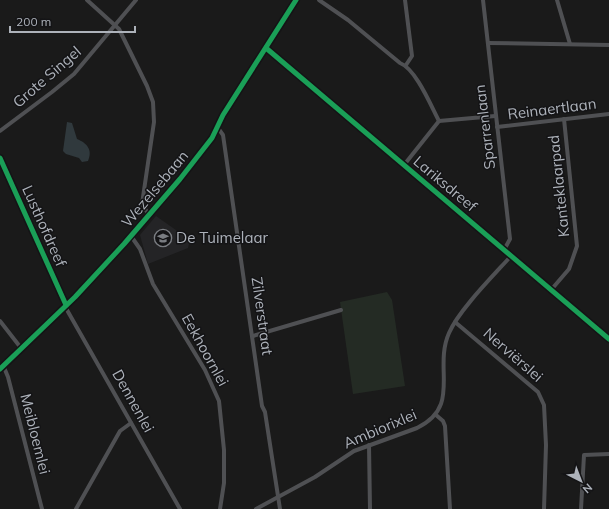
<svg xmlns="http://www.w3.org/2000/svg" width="609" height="509" font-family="Mulish,sans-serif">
	<rect width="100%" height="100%" fill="#1a1a1a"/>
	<polygon fill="#242426" points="156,216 190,240 188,248 148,264 140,235"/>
	<polygon fill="#242b24" points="387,292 392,300 405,386 353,394 340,302"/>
	<path fill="#30393d" d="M67 122 72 123 77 139C87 143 93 150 88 161L82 162 79 158 66 154 63 151Z"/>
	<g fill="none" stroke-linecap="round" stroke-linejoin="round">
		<g stroke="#4f5053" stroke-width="4">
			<polyline points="87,0 119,29 147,86 153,102 154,122 142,204 149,215"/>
			<path d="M319 0 348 20 400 63C416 69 431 106 439 121"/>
			<polyline points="405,0 412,56 406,65"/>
			<polyline points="483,0 510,239 504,250"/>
			<polyline points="557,0 570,44"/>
			<polyline points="488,43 609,45"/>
			<polyline points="266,48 609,339"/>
			<polyline points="497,127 609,114"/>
			<polyline points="218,128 223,135 262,406 265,412 280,509"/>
			<polyline points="0,131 52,92 74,74 136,0"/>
			<polyline points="0,158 67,310 180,509"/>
			<polyline points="404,165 439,121 495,116"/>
			<polyline points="131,236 140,249 153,284 205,370 219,401 224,450 224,483 220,509"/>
			<polyline points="551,290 569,269 577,246 564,119"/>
			<polyline points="0,321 21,348"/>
			<polyline points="455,322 538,392 544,405 546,445 544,509"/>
			<polyline points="253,336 341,310"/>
			<polyline points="3,365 8,377 42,509"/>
			<polyline points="0,369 75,297 124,244 180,179 212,138 223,115 296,0"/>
			<polyline points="436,415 443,421 445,426 450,509"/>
			<polyline points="369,445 370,509"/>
			<polyline points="76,509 120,431 131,423"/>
			<path d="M256 509 315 477 354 451 417 428C462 406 433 369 449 333 459 310 493 276 511 256"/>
			<polyline points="581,509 584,455 609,454"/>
		</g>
		<defs>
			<g id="cycleway">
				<polyline points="266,48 609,339"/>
				<polyline points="0,158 66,305"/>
				<polyline points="0,369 75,297 124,244 180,179 212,138 223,115 296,0"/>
			</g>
		</defs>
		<use href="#cycleway" stroke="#141416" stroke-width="8"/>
		<use href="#cycleway" stroke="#1a9f57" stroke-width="5"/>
	</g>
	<defs>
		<symbol id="school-ring" viewBox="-11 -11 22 22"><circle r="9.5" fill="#141416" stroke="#7a7d82" stroke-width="1.5"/><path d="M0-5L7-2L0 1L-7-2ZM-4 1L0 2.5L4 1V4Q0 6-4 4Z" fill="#7a7d82"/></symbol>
	</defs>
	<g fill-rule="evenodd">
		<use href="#school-ring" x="153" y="228" width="20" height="20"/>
	</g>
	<g text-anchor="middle" stroke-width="3" stroke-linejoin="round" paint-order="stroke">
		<g font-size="15" fill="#adb2ba" stroke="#141416">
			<text transform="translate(47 77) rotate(-41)" y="5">Grote Singel</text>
			<text transform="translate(552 109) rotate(-7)" y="5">Reinaertlaan</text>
			<text transform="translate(485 127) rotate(-97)" y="5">Sparrenlaan</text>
			<text transform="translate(445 184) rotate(40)" y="5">Lariksdreef</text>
			<text transform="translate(559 186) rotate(-96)" y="5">Kanteklaarpad</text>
			<text transform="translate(155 189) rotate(-50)" y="5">Wezelsebaan</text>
			<text transform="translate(44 226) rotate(66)" y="5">Lusthofdreef</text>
			<text transform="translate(262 316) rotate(82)" y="5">Zilverstraat</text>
			<text transform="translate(205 350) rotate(61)" y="5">Eekhoornlei</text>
			<text transform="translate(513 355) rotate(41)" y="5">Nerviërslei</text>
			<text transform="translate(133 401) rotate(61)" y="5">Dennenlei</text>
			<text transform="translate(380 429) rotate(-23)" y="5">Ambiorixlei</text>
			<text transform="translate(35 434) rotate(76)" y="5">Meibloemlei</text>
		</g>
		<g font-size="15" fill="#adb2ba" stroke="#141416" text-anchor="start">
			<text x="176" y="243">De Tuimelaar</text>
		</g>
	</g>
	<g transform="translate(581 481) rotate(138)" stroke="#141416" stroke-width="3" paint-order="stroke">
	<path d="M0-3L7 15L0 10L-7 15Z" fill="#adb2ba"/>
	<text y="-6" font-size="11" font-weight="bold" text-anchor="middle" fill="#adb2ba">N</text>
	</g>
	<path d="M10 26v6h125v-6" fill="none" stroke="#adb2ba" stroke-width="2"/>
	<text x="16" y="26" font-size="12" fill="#adb2ba" stroke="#141416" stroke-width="3" paint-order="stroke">200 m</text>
</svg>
